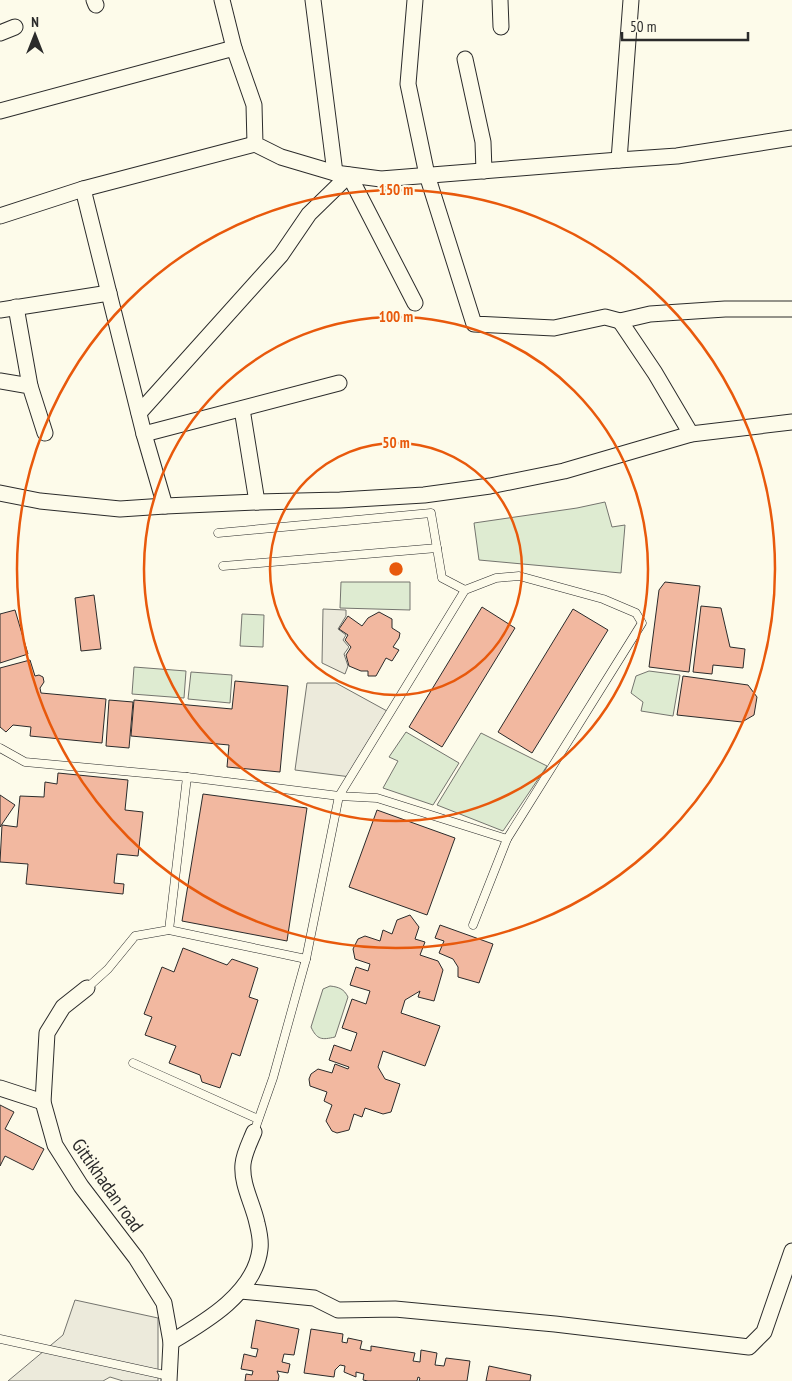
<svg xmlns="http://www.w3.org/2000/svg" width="792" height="1381" font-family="'PT Sans Narrow',sans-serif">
	<rect width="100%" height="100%" fill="#fdfbea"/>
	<g fill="#deebd1" stroke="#74746e">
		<polygon points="605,502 612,527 625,525 621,573 479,560 474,523 577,508"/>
		<polygon points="341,582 410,582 410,610 340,608"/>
		<polygon points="242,614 264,615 263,647 240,646"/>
		<polygon points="134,667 186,671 184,698 132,694"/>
		<polygon points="649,671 680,675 673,716 641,711 643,702 631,693 636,676"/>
		<polygon points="191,672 232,675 230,703 188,699"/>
		<polygon points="406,732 459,763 433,805 383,788 398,761 389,757"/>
		<polygon points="481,733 547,766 503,831 437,805"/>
		<path d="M330 986C339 987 344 989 348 997L335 1037C322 1040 317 1040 311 1027L323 989Z"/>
	</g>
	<g fill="#eceadb" stroke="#74746e">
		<polygon points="323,609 346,610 346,616 338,629 346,635 343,640 349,647 344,654 348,666 345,674 322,663"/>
		<polygon points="307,683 336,683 387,711 351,777 295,770"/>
		<polygon points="75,1300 158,1318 158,1381 123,1381 110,1377 103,1381 8,1381 63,1335"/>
	</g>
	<g fill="#f2b8a0" stroke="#2b2b2b">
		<polygon points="665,582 700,586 689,672 649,667 659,590"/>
		<polygon points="94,595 101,649 81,651 75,598"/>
		<polygon points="701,606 721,608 730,647 745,649 743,668 713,665 712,674 693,672"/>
		<polygon points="482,607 515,628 442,747 409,727"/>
		<polygon points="573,609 608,630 532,753 498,732"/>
		<polygon points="15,610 28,654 0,663 0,614"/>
		<polygon points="379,612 392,619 392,628 400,633 399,638 393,647 399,650 392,661 386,658 376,676 368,676 368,671 361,671 349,666 346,655 351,647 345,640 348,635 339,629 348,616 362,626 368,618"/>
		<polygon points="30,660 35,676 39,675 43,677 44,682 40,688 41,693 106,699 102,743 30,736 31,727 13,725 6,732 0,727 0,668"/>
		<polygon points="683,676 748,685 757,697 754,715 742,722 677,715"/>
		<polygon points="235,681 288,686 280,772 227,767 229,745 131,736 134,700 232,709"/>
		<polygon points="109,700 133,702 129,748 106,746"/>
		<polygon points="58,773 128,780 125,810 143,812 138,856 117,854 114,883 124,884 123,894 26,884 28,864 0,862 2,825 17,827 20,796 44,797 45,782 57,784"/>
		<polygon points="203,794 307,808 287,941 182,921"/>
		<polygon points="0,795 15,805 0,827"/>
		<polygon points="377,810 455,838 427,915 349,887"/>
		<polygon points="410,915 419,927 415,939 425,942 420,955 438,961 443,970 434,1001 418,997 420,991 405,1000 401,1013 440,1026 425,1066 383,1051 378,1067 385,1079 400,1084 391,1112 383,1114 365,1108 362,1117 354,1114 349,1130 337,1133 332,1131 326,1121 332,1105 324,1101 327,1092 310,1086 309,1079 311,1074 318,1069 332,1073 335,1064 348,1069 349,1067 329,1060 334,1045 351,1051 357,1033 342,1028 352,999 366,1004 370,991 350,985 356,967 368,971 370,964 355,959 353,949 358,939 365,936 380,941 383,930 392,934 397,920"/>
		<polygon points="440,925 493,944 479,983 458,977 458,967 453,959 439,953 444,941 435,938"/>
		<polygon points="183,948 227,965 232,959 258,968 249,997 258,1000 240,1056 232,1053 220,1088 202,1082 200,1075 169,1063 176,1046 145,1035 152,1017 144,1014 162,967 174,972"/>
		<polygon points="0,1105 14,1112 5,1129 44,1149 33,1170 5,1156 0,1166"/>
		<polygon points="256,1320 299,1329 294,1355 284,1354 282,1362 290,1364 288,1373 277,1371 279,1376 278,1381 245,1381 246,1374 252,1375 253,1371 241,1369 244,1354 256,1357 258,1349 251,1348"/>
		<polygon points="311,1329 343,1334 342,1342 347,1343 348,1338 362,1341 360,1349 371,1351 371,1346 415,1353 413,1361 420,1362 421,1350 437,1353 435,1365 444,1366 446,1358 470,1361 467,1381 419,1381 420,1378 418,1377 417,1381 368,1381 363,1380 364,1374 356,1372 356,1377 344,1372 345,1366 340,1365 335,1370 334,1377 304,1373"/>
		<polygon points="489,1366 531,1375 530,1381 486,1381"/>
	</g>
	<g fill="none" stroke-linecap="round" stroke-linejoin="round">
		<defs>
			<g id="service">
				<polyline points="218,533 431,513 442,578 465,590"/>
				<polyline points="223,566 437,548"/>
				<polyline points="0,748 25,762 187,777"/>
				<polyline points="473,925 507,839"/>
				<polyline points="169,930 306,959"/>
				<polyline points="87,988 108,969 135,936 169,930 187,777 339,796 465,590 496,578 519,576 603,599 636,613 642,623 507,839 377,798 339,796 306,959 273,1078 254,1132"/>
				<polyline points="133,1063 258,1119"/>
				<polyline points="0,1339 169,1376"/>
			</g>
			<g id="minor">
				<polyline points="94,0 96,5"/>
				<polyline points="222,0 234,48"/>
				<polyline points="313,0 335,173"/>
				<polyline points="415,0 408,84 427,175 474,324 554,328 605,317 620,321"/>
				<polyline points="500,0 501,27"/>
				<polyline points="0,33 15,27"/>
				<polyline points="465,59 483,142 484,171"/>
				<polyline points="0,111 234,48 254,105 255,144 281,157 335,173 381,179 619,160 677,156 792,138"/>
				<polyline points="255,144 83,189 144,434 165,506 257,502 340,500 424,495 490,486 564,471 691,434 792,422"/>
				<polyline points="619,160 631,0"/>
				<polyline points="0,216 83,189"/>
				<polyline points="16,307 30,386"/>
				<polyline points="0,310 109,293"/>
				<polyline points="0,381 30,386 45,433"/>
				<polyline points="242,409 257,502"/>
				<polyline points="139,413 281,255 309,214 349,175 415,303"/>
				<polyline points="144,434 339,383"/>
				<polyline points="691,434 655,373 620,321 650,314 725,309 792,309"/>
				<polyline points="0,493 40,501 120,509 165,506"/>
				<polyline points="87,988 63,1007 47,1033 43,1102 55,1145 81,1186 136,1258 164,1303 171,1342 169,1381"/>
				<polyline points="0,1088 43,1102"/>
				<polyline points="241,1291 314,1298 338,1310 395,1309 555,1324 749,1347 764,1332 792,1251"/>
				<path d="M171 1342C205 1322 255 1293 260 1249 261 1242 259 1231 257 1223 253 1204 241 1184 243 1164 244 1153 250 1142 254 1132"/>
			</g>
		</defs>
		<use href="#service" stroke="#2b2b2b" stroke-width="9"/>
		<use href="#minor" stroke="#2b2b2b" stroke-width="17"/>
		<use href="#service" stroke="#fdfbea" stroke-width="8"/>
		<use href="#minor" stroke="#fdfbea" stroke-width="15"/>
	</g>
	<g fill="none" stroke="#e8590c" stroke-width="2.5">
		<circle cx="396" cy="569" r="126"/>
		<circle cx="396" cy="569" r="252"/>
		<circle cx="396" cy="569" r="379"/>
	</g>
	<g text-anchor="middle" stroke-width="4" stroke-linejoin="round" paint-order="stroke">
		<g font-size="19" fill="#2b2b2b" stroke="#fdfbea">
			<text transform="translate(108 1185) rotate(55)" y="7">Gittikhadan road</text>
		</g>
	</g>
	<circle cx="396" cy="569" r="8" fill="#e8590c" stroke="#fdfbea" stroke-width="2.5"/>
	<g font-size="15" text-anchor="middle" font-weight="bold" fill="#e8590c" stroke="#fdfbea" stroke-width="4" stroke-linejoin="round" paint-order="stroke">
		<text x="396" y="195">150 m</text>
		<text x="396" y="322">100 m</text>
		<text x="396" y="448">50 m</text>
	</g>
	<g transform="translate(35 35)" stroke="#fdfbea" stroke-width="4" paint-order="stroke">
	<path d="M0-4L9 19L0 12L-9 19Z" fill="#2b2b2b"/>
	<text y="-8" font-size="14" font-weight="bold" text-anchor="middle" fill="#2b2b2b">N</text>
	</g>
	<path d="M622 32v8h126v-8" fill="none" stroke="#2b2b2b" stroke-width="2.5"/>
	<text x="630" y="32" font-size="15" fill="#2b2b2b" stroke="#fdfbea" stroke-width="4" paint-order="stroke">50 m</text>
</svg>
